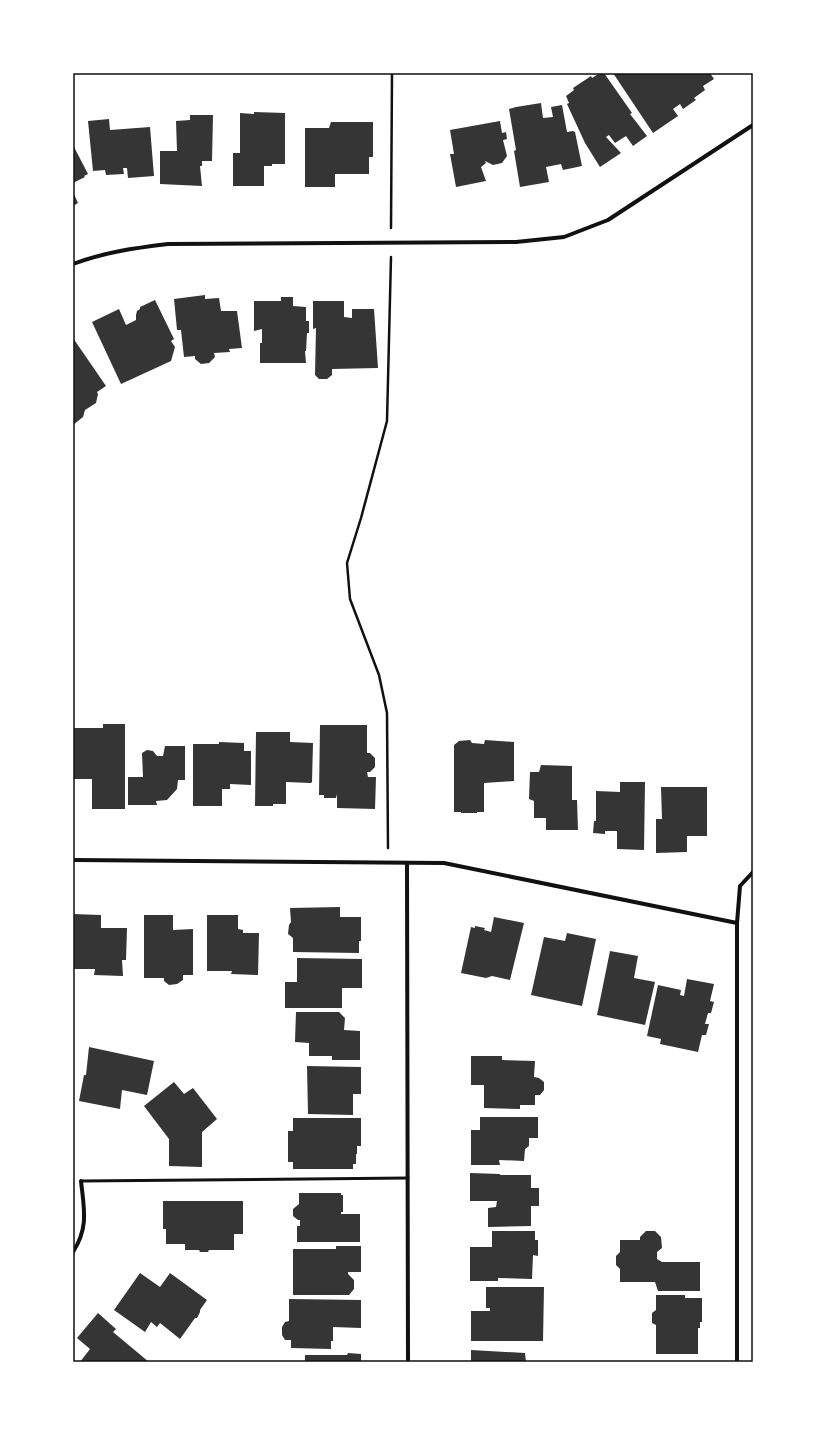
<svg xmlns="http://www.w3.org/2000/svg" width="826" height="1435" font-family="Commissioner,sans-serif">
	<rect width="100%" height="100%" fill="#fff"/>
	<g fill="#353535">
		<polygon points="600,73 604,73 632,113 630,114 647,136 633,146 626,136 615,143 609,135 606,137 621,153 600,167 585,143 567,104 569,103 566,96 574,90 573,88 591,76 592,78"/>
		<polygon points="613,73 710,73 714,79 703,86 705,90 694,98 696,100 683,109 680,104 673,109 678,116 653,133"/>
		<polygon points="541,103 543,118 553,117 551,107 562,105 567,132 573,131 575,132 582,166 563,170 561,164 546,167 549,182 520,187 514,151 516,150 509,109 516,107"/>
		<polygon points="254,112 285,113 285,164 272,164 272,166 264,166 264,186 233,186 233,153 240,153 240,113 254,114"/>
		<polygon points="190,115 213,115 212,161 202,161 202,166 200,166 202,186 160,184 160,151 177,151 176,121 190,120"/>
		<polygon points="109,119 110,130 150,127 154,176 128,178 127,168 123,168 124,174 106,175 105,170 93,171 88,121"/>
		<polygon points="500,121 502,133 506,132 507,139 503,140 507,156 502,163 493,165 485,161 486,163 481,167 486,181 456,187 450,154 454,154 450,130"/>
		<polygon points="331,122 373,122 373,157 369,157 369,174 335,174 335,187 305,187 305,128 329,128"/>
		<polygon points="73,145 88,174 84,176 85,177 73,183"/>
		<polygon points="73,192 78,203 73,206"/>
		<polygon points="205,295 205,299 219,298 221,311 237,311 242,348 229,349 230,352 214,353 215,357 209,363 201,364 195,359 195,356 184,357 181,330 177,330 174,299"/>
		<polygon points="281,297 293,297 293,306 306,307 306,321 309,321 309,333 307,333 306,351 305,351 306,363 260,363 260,343 262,343 262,329 254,331 254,301 281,301"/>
		<polygon points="155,300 174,339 171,341 175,347 171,361 121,384 92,322 119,309 126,325 136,320 136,315 137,311 140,309 140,307"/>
		<polygon points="313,301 344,301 344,317 352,318 352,309 374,309 378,368 332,369 332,375 327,379 319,379 315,375 316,328 313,329"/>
		<polygon points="73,338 106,386 97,392 98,394 96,403 85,410 83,417 73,425"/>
		<polygon points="103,724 125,724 125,809 92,809 92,779 73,779 73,728 103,728"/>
		<polygon points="320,725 367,725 367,753 370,753 375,758 375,767 370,772 367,772 368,777 376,777 375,809 337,808 337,794 336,798 324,798 324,795 319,795"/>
		<polygon points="256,732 290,732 290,742 313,743 312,782 311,783 286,782 286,804 273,804 273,806 255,806"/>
		<polygon points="470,740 472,743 484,744 485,740 514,742 514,781 484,783 484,812 477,812 477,813 461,813 461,812 454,812 454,745 459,741"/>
		<polygon points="219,742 244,743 244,751 251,751 251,785 230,784 230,789 222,789 222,806 193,806 193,744 219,744"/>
		<polygon points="165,746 185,746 185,780 178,780 177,789 167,800 156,801 157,805 128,805 128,777 143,777 142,753 147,750 153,751 157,756 163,756"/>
		<polygon points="541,765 572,766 572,800 577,800 578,830 546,830 546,818 534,818 534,801 529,799 530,772 539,772"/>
		<polygon points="620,782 645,782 644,850 617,849 617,831 605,831 605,834 593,833 594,821 596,821 596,791 620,792"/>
		<polygon points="661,787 707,787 707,836 687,836 687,852 656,853 656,819 662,819"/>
		<polygon points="340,907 340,917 361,917 361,941 359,941 359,953 293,952 293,938 288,934 289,925 291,922 290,908"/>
		<polygon points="73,914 101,915 101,928 127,928 126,960 122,960 123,976 94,975 95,969 73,969"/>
		<polygon points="144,915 173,915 173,930 193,929 193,975 183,975 183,980 177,984 169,985 164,981 164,978 144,978"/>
		<polygon points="207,915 238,915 238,929 243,930 243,933 259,933 258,975 231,974 232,971 207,971"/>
		<polygon points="494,917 524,923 510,980 492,976 486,978 461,973 471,927 475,928 475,926 485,928 484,930 491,932"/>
		<polygon points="567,933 596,939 582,1006 531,995 544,937 565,941"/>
		<polygon points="610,951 638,956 634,978 655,982 645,1025 597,1015"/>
		<polygon points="297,958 362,959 362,988 342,988 342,1008 285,1008 285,982 297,982"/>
		<polygon points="687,979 714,984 710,1001 714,1002 711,1013 708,1013 705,1024 709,1024 706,1035 702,1035 698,1052 660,1044 661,1039 647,1036 658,985 681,990 680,995 684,996"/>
		<polygon points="296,1012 339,1012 345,1018 344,1030 360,1031 360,1060 332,1060 332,1056 309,1056 309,1043 295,1042"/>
		<polygon points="89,1047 154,1061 147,1095 122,1090 120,1109 79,1101 84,1075 86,1075"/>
		<polygon points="471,1056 502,1056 502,1060 535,1061 534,1077 539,1078 544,1082 544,1090 540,1095 535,1095 535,1105 520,1105 520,1109 484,1108 484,1085 471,1085"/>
		<polygon points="307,1066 361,1067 361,1094 353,1094 353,1115 308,1114"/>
		<polygon points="174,1082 184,1094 193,1088 217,1119 202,1132 202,1167 169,1166 169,1139 144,1106"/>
		<polygon points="480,1117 538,1117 538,1138 529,1138 529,1146 525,1149 524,1161 499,1160 500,1165 471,1165 471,1130 480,1130"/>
		<polygon points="293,1118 361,1118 361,1146 357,1146 357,1154 356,1154 356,1164 353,1164 353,1169 293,1169 293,1162 288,1162 288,1131 293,1131"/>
		<polygon points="470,1173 500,1174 500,1175 531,1175 531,1188 539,1188 539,1206 531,1206 531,1226 488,1227 488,1208 496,1207 497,1201 470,1201"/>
		<polygon points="299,1193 341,1193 341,1195 343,1195 343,1212 341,1212 341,1214 360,1214 360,1242 297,1242 297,1226 300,1226 300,1220 298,1220 293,1216 293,1209 299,1204"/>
		<polygon points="163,1201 243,1201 243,1234 234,1234 234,1250 209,1250 208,1252 200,1252 199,1250 185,1250 185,1244 166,1244 166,1229 163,1229"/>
		<polygon points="492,1231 535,1231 535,1240 538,1240 538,1256 533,1255 532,1279 498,1278 498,1281 470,1281 470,1247 492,1247"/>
		<polygon points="646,1231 655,1231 661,1237 662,1248 657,1252 657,1259 662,1262 700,1262 700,1291 658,1291 655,1282 620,1282 620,1269 616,1265 616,1256 620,1252 620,1240 640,1240 640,1237"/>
		<polygon points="336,1246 361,1246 361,1272 348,1272 348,1274 354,1280 354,1289 349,1295 293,1295 293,1249 336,1249"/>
		<polygon points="140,1273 160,1287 170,1273 207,1300 200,1310 200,1312 197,1318 195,1318 180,1339 160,1323 157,1327 151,1322 145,1332 114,1310"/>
		<polygon points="486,1287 544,1287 543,1341 471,1341 471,1311 490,1311 490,1308 486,1308"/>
		<polygon points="656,1295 685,1295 685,1298 702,1298 702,1322 700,1322 700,1328 698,1328 698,1354 656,1354 656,1325 652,1323 652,1313 656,1310"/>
		<polygon points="289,1299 361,1300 361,1328 333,1327 333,1341 331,1341 331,1349 291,1348 291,1340 285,1340 282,1335 282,1327 285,1322 289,1321"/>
		<polygon points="98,1313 116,1329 113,1332 149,1362 80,1362 90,1349 77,1338"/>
		<polygon points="471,1350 525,1353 526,1362 471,1362"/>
		<polygon points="348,1353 361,1354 361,1362 305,1362 305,1355 347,1355"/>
	</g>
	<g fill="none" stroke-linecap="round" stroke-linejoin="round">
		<g stroke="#111" stroke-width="2.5">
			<polyline points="391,228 392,73"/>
			<polyline points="388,848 387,713 379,675 350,599 347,563 361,518 387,421 391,257"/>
		</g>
		<polyline stroke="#111" stroke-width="3" points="81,1181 408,1178"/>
		<g stroke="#111" stroke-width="4">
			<path d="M73 264C105 252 135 248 168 244L516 242 564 237 608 220 753 125"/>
			<polyline points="73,860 444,863 737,923 737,1362"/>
			<polyline points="407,863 408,1362"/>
			<polyline points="737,923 740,886 753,872"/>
			<path d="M73 1252C89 1227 84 1209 81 1181"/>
		</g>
	</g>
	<rect width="826" height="1435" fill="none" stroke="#ffffff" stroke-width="148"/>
	<rect x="74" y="74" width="678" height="1287" fill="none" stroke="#111" stroke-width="1.5"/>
</svg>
